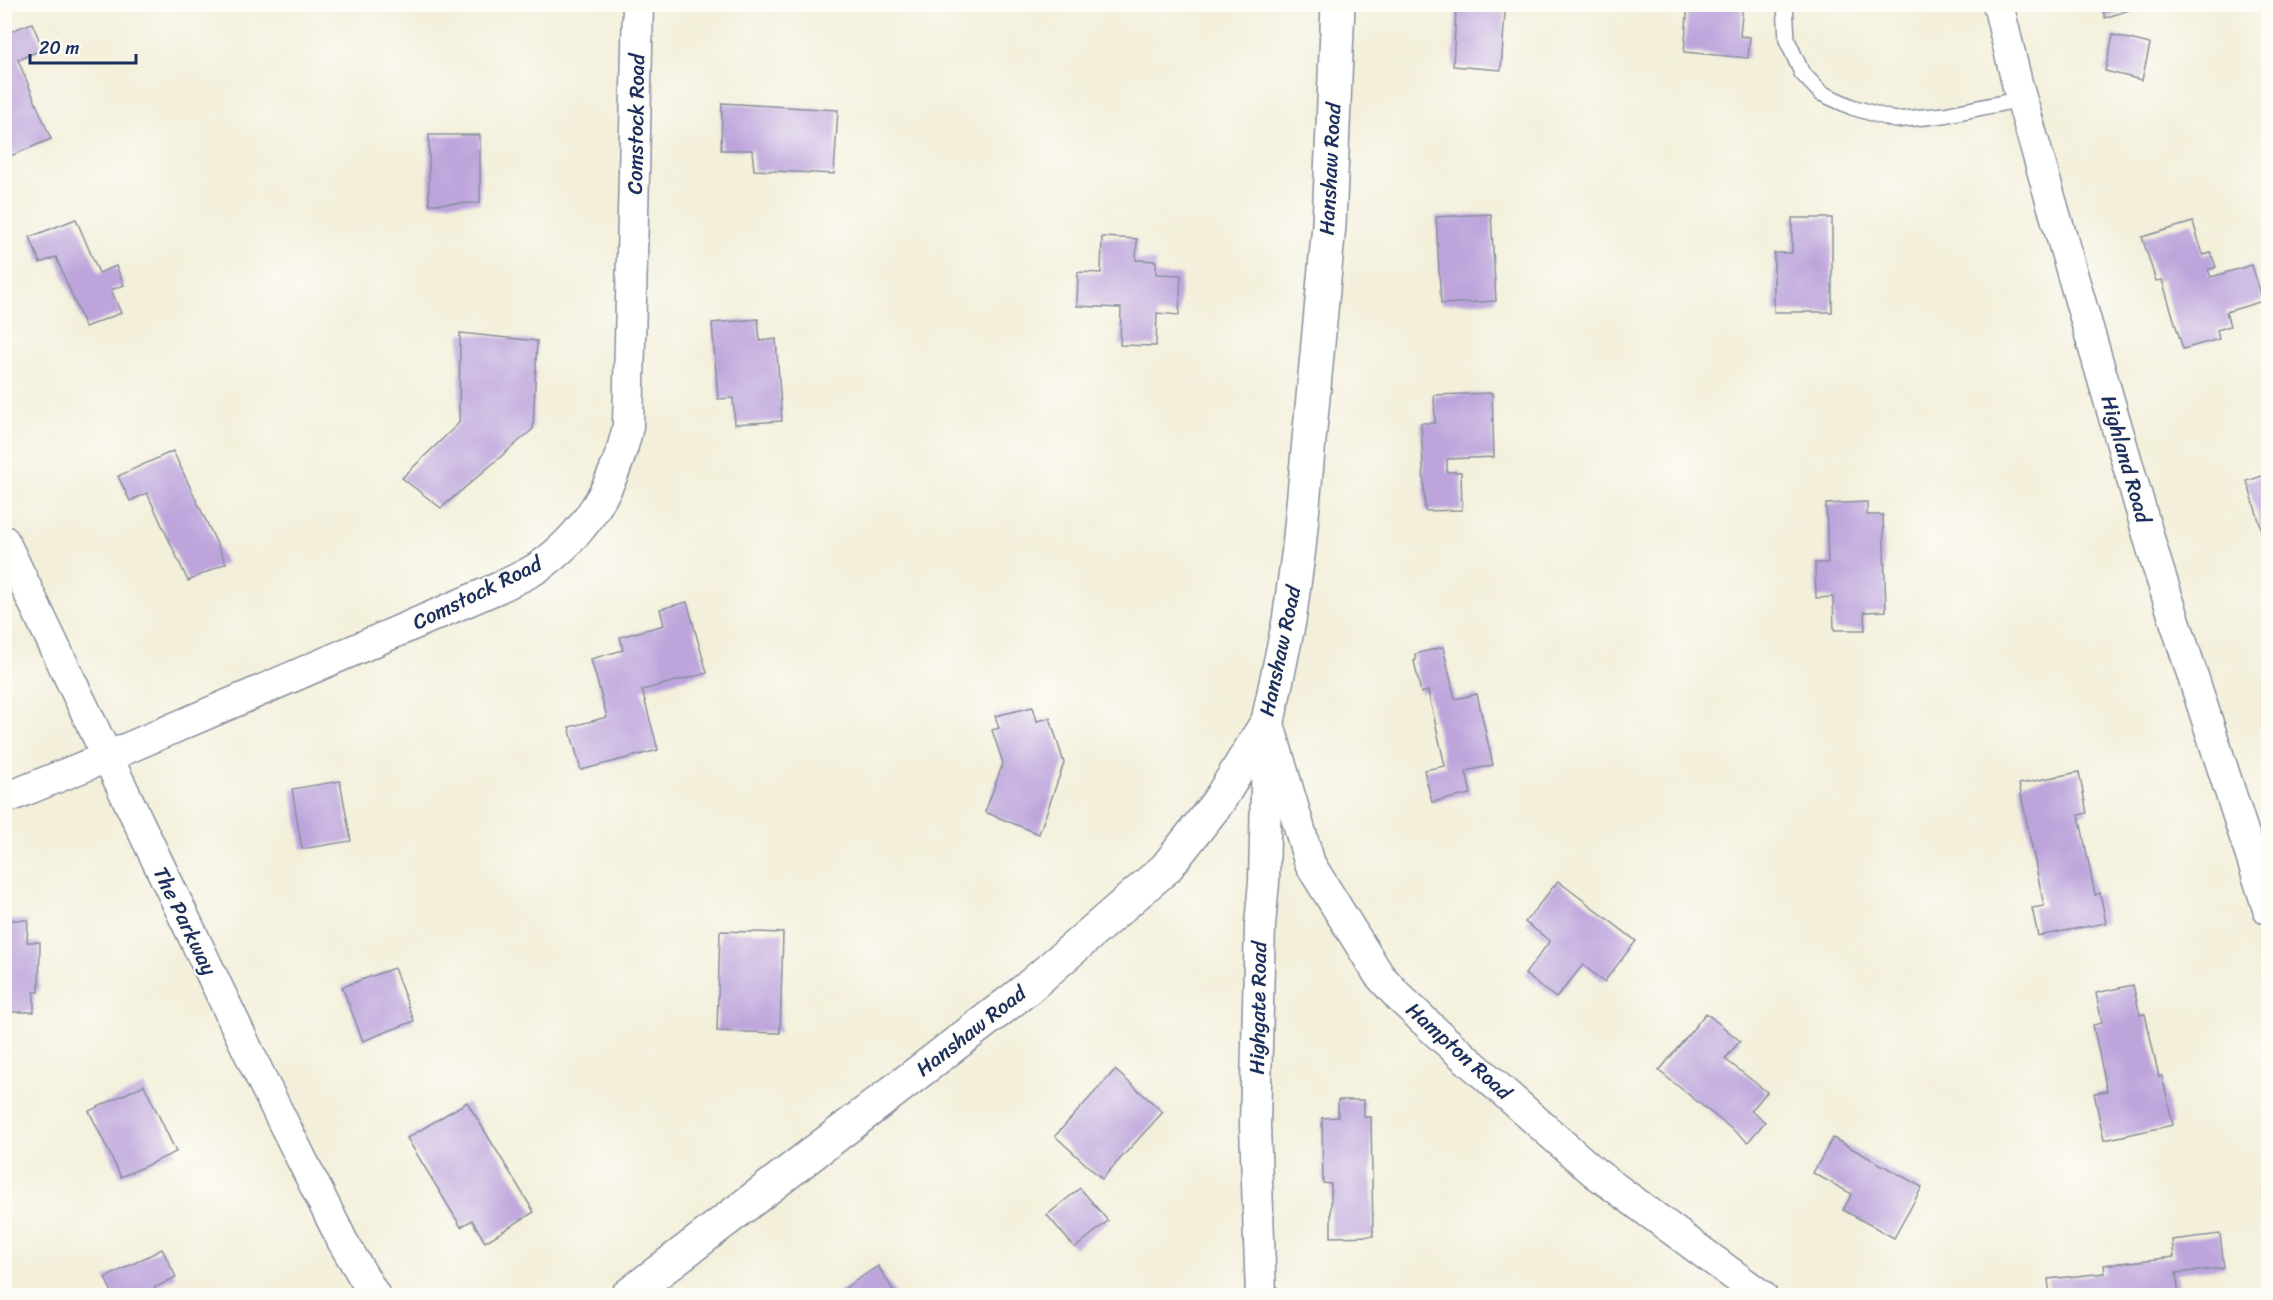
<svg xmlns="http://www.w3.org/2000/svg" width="2273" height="1300" font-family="Sriracha,sans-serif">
	<rect width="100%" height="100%" fill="#fdfcf7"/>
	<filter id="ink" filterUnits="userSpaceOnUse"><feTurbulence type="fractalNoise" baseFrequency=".0167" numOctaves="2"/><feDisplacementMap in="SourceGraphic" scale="12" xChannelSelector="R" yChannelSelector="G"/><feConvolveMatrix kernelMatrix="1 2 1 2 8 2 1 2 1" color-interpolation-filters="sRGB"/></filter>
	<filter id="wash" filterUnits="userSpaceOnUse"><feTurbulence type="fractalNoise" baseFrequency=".008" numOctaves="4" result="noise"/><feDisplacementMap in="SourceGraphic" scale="24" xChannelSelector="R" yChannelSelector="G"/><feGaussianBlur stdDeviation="1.35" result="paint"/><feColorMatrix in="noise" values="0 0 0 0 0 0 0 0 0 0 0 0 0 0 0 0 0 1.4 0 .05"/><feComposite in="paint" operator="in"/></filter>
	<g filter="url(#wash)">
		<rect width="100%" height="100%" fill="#f3efda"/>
		<g id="blocks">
			<g fill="#bda5dc">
				<polygon points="1688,4 1743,4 1740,36 1750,37 1748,58 1684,52"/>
				<polygon points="2101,4 2144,4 2144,5 2105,18"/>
				<polygon points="1456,9 1505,12 1501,70 1453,66"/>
				<polygon points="32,23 43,49 18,60 51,139 6,158 4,34"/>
				<polygon points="2113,35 2150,44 2142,80 2105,71"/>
				<polygon points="722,103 838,110 834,174 754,170 752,150 721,150"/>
				<polygon points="429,135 480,135 480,203 429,204"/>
				<polygon points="1491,214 1496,301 1441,304 1436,217"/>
				<polygon points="1792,218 1832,218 1832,312 1774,312 1774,253 1792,253"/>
				<polygon points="76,219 99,273 116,266 124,285 111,290 121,313 85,327 56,257 40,263 30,237"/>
				<polygon points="2193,222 2203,255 2211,253 2216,267 2208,270 2211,277 2252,265 2263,301 2226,312 2230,326 2217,330 2219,339 2183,349 2162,280 2156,281 2142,237"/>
				<polygon points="1102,237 1137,239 1136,260 1156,261 1156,274 1181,275 1179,315 1157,313 1156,346 1120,345 1121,308 1077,306 1078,272 1101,273"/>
				<polygon points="758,319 760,341 776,339 782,421 735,424 733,398 718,399 712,323"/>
				<polygon points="460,333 537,341 533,429 441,508 402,478 459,423"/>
				<polygon points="1492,393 1494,457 1447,459 1447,472 1461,472 1462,510 1425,511 1421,423 1435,423 1434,395"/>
				<polygon points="173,451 226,563 188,581 147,493 130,501 118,476"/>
				<polygon points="2268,474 2268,540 2265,541 2247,481"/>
				<polygon points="1867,502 1867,515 1883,515 1886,611 1864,612 1865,630 1834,630 1833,597 1816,598 1815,563 1828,563 1826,504"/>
				<polygon points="687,602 707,673 642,690 658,750 581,770 569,727 607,717 591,659 623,650 620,637 664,625 660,609"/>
				<polygon points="1443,647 1455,699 1477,694 1493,765 1466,771 1471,794 1432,802 1424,770 1445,766 1428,691 1421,693 1414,661 1416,660 1415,654"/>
				<polygon points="1033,707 1037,721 1050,718 1064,763 1039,834 985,812 1003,763 992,730 999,728 995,716"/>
				<polygon points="2079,772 2087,813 2079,815 2095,895 2100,893 2106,923 2038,936 2032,908 2044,906 2019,784"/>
				<polygon points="340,781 351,841 302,849 292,789"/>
				<polygon points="1558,881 1636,941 1604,982 1583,965 1556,998 1525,974 1550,941 1525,922"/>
				<polygon points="4,920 28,920 27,942 40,942 39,992 34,992 34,1012 4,1012"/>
				<polygon points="720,931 783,933 780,1033 717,1031"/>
				<polygon points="394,968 414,1021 363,1041 342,987"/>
				<polygon points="2133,985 2140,1015 2145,1014 2159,1077 2162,1076 2173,1125 2104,1140 2094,1093 2107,1091 2093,1025 2102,1023 2096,993"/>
				<polygon points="1706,1013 1740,1041 1725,1059 1767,1092 1751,1111 1765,1122 1748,1142 1659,1071"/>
				<polygon points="1115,1070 1163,1112 1102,1179 1055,1136"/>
				<polygon points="144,1085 176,1152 121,1177 89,1111"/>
				<polygon points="1338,1100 1364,1100 1364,1117 1371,1117 1373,1236 1331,1237 1331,1184 1323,1183 1322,1118 1338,1117"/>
				<polygon points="467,1102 534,1212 485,1242 472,1220 461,1227 407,1138"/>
				<polygon points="1833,1138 1922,1187 1894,1238 1843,1210 1852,1194 1813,1173"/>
				<polygon points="1080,1188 1108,1221 1075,1248 1047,1215"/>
				<polygon points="2220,1234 2224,1268 2176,1273 2179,1296 2050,1296 2048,1279 2105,1273 2104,1265 2174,1257 2172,1240"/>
				<polygon points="162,1249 176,1277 154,1288 157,1296 114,1296 105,1278"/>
				<polygon points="878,1266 897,1296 833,1296"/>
			</g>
		</g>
	</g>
	<g filter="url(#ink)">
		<use href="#blocks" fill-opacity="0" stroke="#878f9c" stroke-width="1.5"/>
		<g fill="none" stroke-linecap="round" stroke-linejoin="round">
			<defs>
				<polyline id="service" points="1785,4 1787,40 1802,73 1821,93 1852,107 1895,120 1944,115 2022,99"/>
				<g id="minor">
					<polyline points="1998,4 2018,87 2156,562 2268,909"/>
					<polyline points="4,541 263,1082 343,1242 375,1296"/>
					<polyline points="1268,721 1310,864 1379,975 1399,997 1438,1034 1594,1172 1762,1296"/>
					<path d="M4 799 107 757 500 587C512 581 526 575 537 568 586 535 616 483 628 426L638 4"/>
					<polyline points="1261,1296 1255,1125 1260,925 1264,882 1267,748"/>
				</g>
				<polyline id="tertiary" points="627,1296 1023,992 1166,868 1218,802 1268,721 1289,621 1299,548 1329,225 1338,4"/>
			</defs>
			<use href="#service" stroke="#878f9c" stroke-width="18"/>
			<use href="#minor" stroke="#878f9c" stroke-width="33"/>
			<use href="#tertiary" stroke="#878f9c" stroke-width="36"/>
			<use href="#service" stroke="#fff" stroke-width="15"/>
			<use href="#minor" stroke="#fff" stroke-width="30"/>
			<use href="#tertiary" stroke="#fff" stroke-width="33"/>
		</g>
	</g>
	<g text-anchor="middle" stroke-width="4.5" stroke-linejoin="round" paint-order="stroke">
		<g font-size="21" fill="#1b2f5e" stroke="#fdfcf7">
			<text transform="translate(636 124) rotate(-89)" y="7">Comstock Road</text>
			<text transform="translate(1330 169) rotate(-87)" y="7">Hanshaw Road</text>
			<text transform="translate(2126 459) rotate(74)" y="7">Highland Road</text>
			<text transform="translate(477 593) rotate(-26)" y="7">Comstock Road</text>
			<text transform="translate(1280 651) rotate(-78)" y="7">Hanshaw Road</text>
			<text transform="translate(185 921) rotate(64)" y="7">The Parkway</text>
			<text transform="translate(1258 1008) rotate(-89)" y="7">Highgate Road</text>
			<text transform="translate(971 1031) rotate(-38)" y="7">Hanshaw Road</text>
			<text transform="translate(1459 1051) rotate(42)" y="7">Hampton Road</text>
		</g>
	</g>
	<rect width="2273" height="1300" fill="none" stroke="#fdfcf7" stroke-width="24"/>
	<path d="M30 54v9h106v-9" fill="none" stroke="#1b2f5e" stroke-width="3"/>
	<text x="39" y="54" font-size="18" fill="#1b2f5e" stroke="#fdfcf7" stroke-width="4.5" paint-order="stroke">20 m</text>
</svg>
